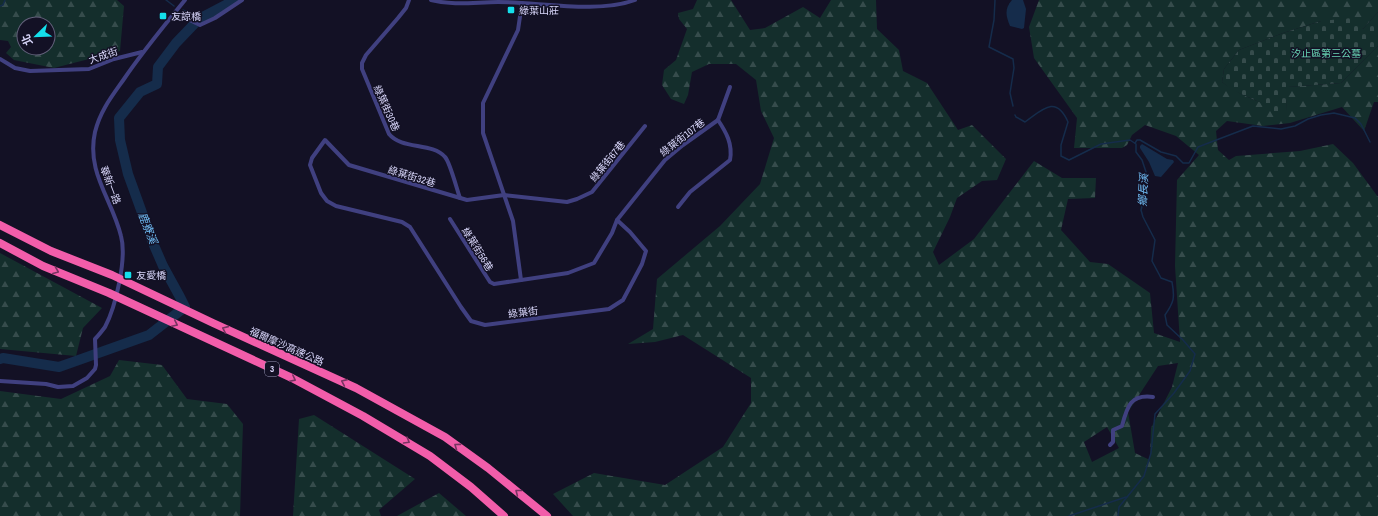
<svg xmlns="http://www.w3.org/2000/svg" width="1378" height="516" font-family="'Archivo Narrow','Noto Sans TC',sans-serif">
	<defs>
		<pattern id="forest-firs" width="22" height="20" patternUnits="userSpaceOnUse"><rect width="22" height="20" fill="#142e2c"/><path d="M5 1l3.5 6h-7zM16 11l3.5 6h-7z" fill="#364c4c"/></pattern>
		<pattern id="cemetery-stones" width="16" height="16" patternUnits="userSpaceOnUse"><rect width="16" height="16" fill="#142e2c"/><path d="M2 7V4a2 2 0 0 1 4 0v3zM10 15v-3a2 2 0 0 1 4 0v3z" fill="#364c4c"/></pattern>
	</defs>
	<rect width="100%" height="100%" fill="#131125"/>
	<g fill="url(#forest-firs)" fill-rule="evenodd">
		<path d="M0 0H117L124 6 120 51 54 68 14 60 6 53 11 47 8 41 0 40ZM24 24H48V48H24Z"/>
		<path d="M697 0H731L750 30 765 28 803 7 820 18 831 0H876L877 29 899 50 903 71 927 83 958 130 972 125 1006 159 997 180 982 181 957 198 950 217 933 252 939 265 974 239 1034 161 1062 178H1096L1095 198 1068 199 1061 230 1090 262 1108 264 1150 293 1154 333 1180 342 1175 266 1177 180 1199 155 1176 136 1145 125 1132 135 1127 145 1122 148H1074L1077 118 1034 58 1029 27 1039 0H1378V12L1363 29 1321 21 1283 33 1239 50 1224 69 1222 82C1240 96 1264 104 1286 111L1287 87 1341 83 1378 46V102H1374L1364 131 1342 107 1290 123 1263 126 1227 121 1216 131 1218 150 1229 160 1236 156 1300 151 1333 144 1353 163 1378 197V516H573L553 494 594 473 665 485 723 447 751 403V378L683 335 655 342 628 344 653 329 657 279 720 226 760 184 774 138 761 111 756 80 736 64H709L692 72 688 95 684 104 671 99 662 85 664 70 676 60 687 29 679 19 678 13 693 9ZM1178 363 1172 387 1151 428 1150 460 1135 453 1128 412 1158 366ZM1107 427 1119 448 1092 462 1084 442Z"/>
		<polygon points="0,253 102,308 83,328 76,356 0,349"/>
		<polygon points="119,360 162,365 187,399 227,404 243,424 240,516 0,516 0,391 61,399 110,376"/>
		<polygon points="314,415 415,479 379,510 381,516 293,516 299,419"/>
		<polygon points="439,493 466,516 397,516"/>
	</g>
	<polygon fill="url(#cemetery-stones)" points="1378,12 1378,46 1341,83 1288,87 1286,111 1269,111 1266,105 1232,90 1222,82 1224,69 1239,50 1283,33 1321,21 1351,18 1363,29"/>
	<g fill="#152c4b">
		<path d="M1012 0H1023L1026 9 1024 28 1022 29 1010 26C1006 16 1004 9 1012 0Z"/>
		<polygon points="1142,144 1167,159 1173,160 1174,162 1161,177 1155,176 1149,162 1140,148 1140,146"/>
	</g>
	<g fill="none" stroke-linecap="round" stroke-linejoin="round">
		<g stroke="#152c4b" stroke-width="1.5">
			<polyline points="166,0 174,6"/>
			<polyline points="995,0 994,20 989,47 1013,59 1014,68 1010,93 1013,106"/>
			<polyline points="0,6 3,5 5,0"/>
			<polyline points="183,10 199,19"/>
			<path d="M1015 115 1016 117 1025 122C1043 109 1056 95 1068 122L1061 145V156L1069 160 1101 144 1130 140 1136 144V152L1142 160 1146 172 1145 195 1141 210 1143 217 1155 240 1152 261 1161 278 1172 282C1175 298 1174 302 1165 315L1167 325 1183 340 1195 354 1190 371 1174 393 1155 414 1151 453 1144 476 1119 507 1118 516"/>
			<polyline points="1135,143 1137,140 1140,140 1161,152 1176,156 1183,163 1189,163 1198,147 1253,126 1281,129 1295,126 1308,119 1321,115 1334,113 1355,118 1361,124 1370,142"/>
			<polyline points="1069,516 1126,497"/>
		</g>
		<polyline stroke="#152c4b" stroke-width="10" points="0,359 3,358 59,367 149,335 185,307 180,297 163,266 153,243 128,174 120,140 119,118 140,92 157,84 158,67 176,43 199,19 235,0"/>
		<g stroke="#404080" stroke-width="4">
			<path d="M409 0 406 8 398 18 366 55 362 63V69L389 134C402 150 432 142 445 157 450 162 457 190 460 198"/>
			<path d="M431 0C454 6 476 2 498 2 538 2 598 14 635 0"/>
			<polyline points="175,13 200,25 215,18 242,0"/>
			<polyline points="0,59 15,68 30,71 89,69 114,59 142,52"/>
			<polyline points="718,120 730,87"/>
			<path d="M678 207 690 192 730 160C733 144 726 132 718 120"/>
			<polyline points="450,219 490,282 494,284 568,273 594,263 612,233 617,220 665,160 683,145 718,120"/>
			<polyline points="617,220 630,232 646,251 642,264 623,300 609,309 485,325 471,321 461,307 410,227 402,222 336,206 327,201 321,193 310,165 312,158 325,140 349,165 467,200 504,195 567,202 577,199 592,192 645,126"/>
			<polyline points="521,280 513,221 483,133 483,103 518,30 522,3"/>
			<path d="M0 381 46 384 58 387 73 386 87 378 95 369 96 365 95 339C99 335 102 331 105 327 116 306 127 258 121 236 112 199 86 172 95 132 100 111 112 96 124 79 143 51 164 26 185 0"/>
			<path d="M1110 445 1113 442V430L1122 426C1127 407 1130 394 1153 397"/>
		</g>
		<g stroke="#f25daa" stroke-width="8">
			<polyline points="0,225 51,251 112,275 213,323 356,388 445,437 488,468 547,516"/>
			<polyline points="0,243 43,266 109,293 292,378 363,416 430,456 471,487 504,516"/>
		</g>
	</g>
	<defs><path id="oneway-chevron" d="M-2-3.5L2.5 0L-2 3.5" fill="none" stroke-width="1.6" stroke-linecap="round" stroke-linejoin="round"/></defs>
	<g stroke="#773361">
		<use href="#oneway-chevron" transform="translate(56 271) rotate(22)"/>
		<use href="#oneway-chevron" transform="translate(175 324) rotate(25)"/>
		<use href="#oneway-chevron" transform="translate(225 329) rotate(-156)"/>
		<use href="#oneway-chevron" transform="translate(293 379) rotate(27)"/>
		<use href="#oneway-chevron" transform="translate(344 382) rotate(-156)"/>
		<use href="#oneway-chevron" transform="translate(407 441) rotate(30)"/>
		<use href="#oneway-chevron" transform="translate(457 446) rotate(-144)"/>
		<use href="#oneway-chevron" transform="translate(518 492) rotate(-142)"/>
	</g>
	<g fill="#14dfeb" stroke="#131125" stroke-width="1.5">
		<rect x="507" y="6" width="8" height="8" rx="2"/>
		<rect x="159" y="12" width="8" height="8" rx="2"/>
		<rect x="124" y="271" width="8" height="8" rx="2"/>
	</g>
	<g text-anchor="middle" stroke-width="3" stroke-linejoin="round" paint-order="stroke">
		<rect fill="#131125" stroke="#9e9cbc" stroke-width="1" x="265" y="362" width="14" height="14" rx="3"/>
		<g font-size="9" font-weight="bold" fill="#dad8fc">
			<text x="272" y="372">3</text>
		</g>
		<g font-size="10" fill="#dad8fc" stroke="#131125" text-anchor="start">
			<text x="519" y="14">綠葉山莊</text>
			<text x="171" y="20">友諒橋</text>
			<text x="136" y="279">友愛橋</text>
		</g>
		<g font-size="10" fill="#69d6b6" stroke="#131125">
			<text x="1326" y="57">汐止區第三公墓</text>
		</g>
		<g font-size="10" fill="#dad8fc" stroke="#131125">
			<text transform="translate(103 55) rotate(-19)" y="4">大成街</text>
			<text transform="translate(387 108) rotate(66)" y="4">綠葉街30巷</text>
			<text transform="translate(682 137) rotate(-38)" y="4">綠葉街107巷</text>
			<text transform="translate(607 161) rotate(-51)" y="4">綠葉街67巷</text>
			<text transform="translate(412 176) rotate(17)" y="4">綠葉街32巷</text>
			<text transform="translate(111 185) rotate(69)" y="4">華新一路</text>
			<text transform="translate(478 249) rotate(58)" y="4">綠葉街56巷</text>
			<text transform="translate(523 312) rotate(-7)" y="4">綠葉街</text>
			<text transform="translate(287 346) rotate(24)" y="4">福爾摩沙高速公路</text>
		</g>
		<g font-size="11" font-style="italic" fill="#6fbbf3" stroke="#131125">
			<text transform="translate(1143 190) rotate(-87)" y="4">鄉長溪</text>
			<text transform="translate(148 228) rotate(69)" y="4">鹿寮溪</text>
		</g>
	</g>
	<g transform="translate(36 36) rotate(247)"><circle r="19" fill="#131125" stroke="#63617b"/>
	<path d="M0-3L7 15L0 10L-7 15Z" fill="#14dfeb"/>
	<text y="-6" font-size="11" font-weight="bold" text-anchor="middle" fill="#dad8fc">北</text>
	</g>
</svg>
